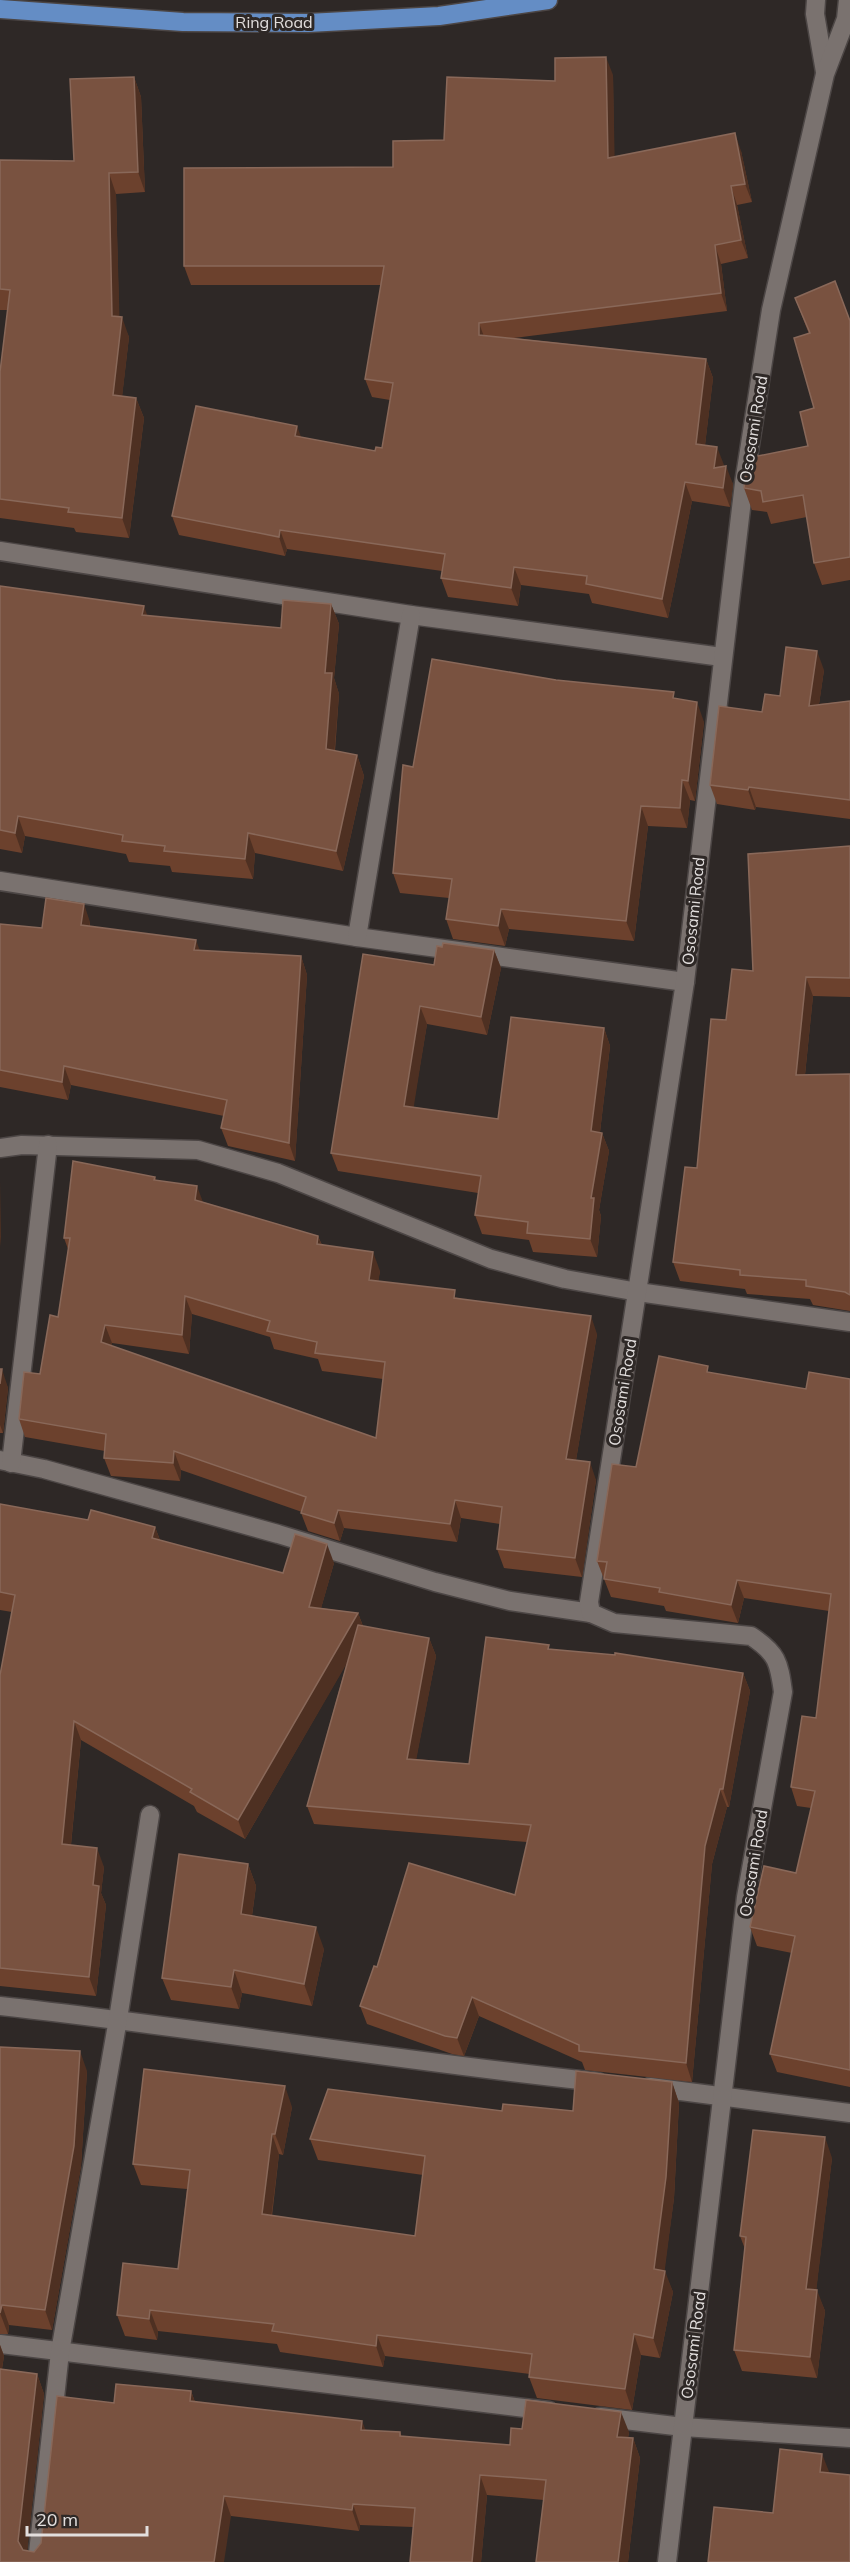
<svg xmlns="http://www.w3.org/2000/svg" width="850" height="2562" font-family="Mulish,sans-serif">
	<rect width="100%" height="100%" fill="#2e2826"/>
	<g fill="none" stroke-linecap="round" stroke-linejoin="round">
		<defs>
			<g id="street">
				<polyline points="816,0 815,14 825,72"/>
				<polyline points="0,551 411,615 722,657"/>
				<polyline points="0,881 357,937 685,982"/>
				<polyline points="357,937 411,615"/>
				<polyline points="0,1148 22,1145 198,1150 278,1173 491,1259 565,1279 638,1292 850,1322"/>
				<polyline points="0,1460 44,1469 278,1534 435,1582 510,1601 591,1613"/>
				<polyline points="11,1463 48,1145"/>
				<path d="M0 2006C200 2028 398 2061 598 2082"/>
				<polyline points="650,2087 850,2113"/>
				<polyline points="0,2344 549,2411"/>
				<polyline points="600,2417 683,2427 850,2438"/>
				<polyline points="37,2562 60,2352 118,2019 150,1815"/>
				<path d="M667 2562 746 1897 783 1692C779 1662 777 1653 751 1636L614 1623 591 1613 589 1602 685 982 744 483 771 310 825 74 846 19 848 0"/>
			</g>
			<polyline id="primary" points="0,9 183,22 308,23 439,16 548,0"/>
		</defs>
		<use href="#street" stroke="#4c4645" stroke-width="21"/>
		<use href="#primary" stroke="#4c4645" stroke-width="21"/>
		<use href="#street" stroke="#7a726f" stroke-width="18"/>
		<use href="#primary" stroke="#648dc5" stroke-width="18"/>
	</g>
	<g fill="#6c412d" fill-rule="evenodd">
		<polygon points="613,75 614,157 741,151 752,202 737,205 748,258 721,264 727,311 514,338 706,359 713,378 705,445 723,466 733,484 730,507 692,501 668,618 592,603 589,594 521,585 518,606 448,597 441,578 442,571 287,549 285,556 179,535 172,516 301,437 375,451 382,448 390,400 372,397 365,379 381,285 191,285 184,266 393,167 555,81"/>
		<polygon points="134,77 141,97 145,192 116,194 119,316 129,337 122,396 136,398 144,418 129,538 76,532 74,528 0,518 0,372 8,310 0,310 0,160 74,161"/>
		<polygon points="795,298 850,321 850,580 822,585 814,563 807,517 771,524 767,512 752,510 744,488 808,446 814,408 809,334"/>
		<polygon points="0,586 147,616 281,628 331,604 339,624 334,678 339,694 335,751 357,755 364,776 343,871 255,853 253,879 172,872 170,866 129,862 126,854 25,836 22,853 0,849"/>
		<polygon points="824,670 819,704 850,701 850,819 756,807 755,810 717,804 710,785 762,712 780,696"/>
		<polygon points="556,680 676,699 704,722 695,801 690,800 687,828 648,826 634,941 509,929 505,946 453,939 446,919 449,898 400,893 393,873 413,767"/>
		<polygon points="850,846 850,997 813,996 805,1075 850,1074 850,1311 813,1305 810,1299 747,1294 745,1289 680,1281 673,1262 697,1168 726,1020 753,971"/>
		<polygon points="90,922 90,926 200,951 301,956 307,975 295,1161 228,1146 221,1128 224,1116 71,1085 68,1100 0,1087 0,924 42,928"/>
		<polygon points="494,950 501,968 487,1035 427,1024 413,1107 498,1119 604,1028 610,1046 600,1132 602,1133 609,1151 599,1210 601,1216 597,1257 533,1252 529,1240 482,1234 475,1215 478,1193 338,1171 331,1153 434,965"/>
		<path d="M155 1177 156 1180 203 1202 318 1236 322 1245 380 1271 378 1281 458 1298 597 1334 576 1460 596 1480 582 1577 504 1568 497 1549 500 1524 461 1518 457 1542 344 1528 340 1541 308 1531 301 1513 302 1512 181 1470 180 1481 111 1476 104 1458 105 1451 25 1437 19 1419 40 1374 58 1317 68 1249 64 1238ZM192 1314 270 1337 274 1349 318 1359 322 1371 383 1379 376 1438 111 1346 112 1343 189 1354Z"/>
		<polygon points="0,1369 8,1388 3,1433 0,1433"/>
		<polygon points="711,1373 806,1389 850,1379 850,2087 777,2072 770,2054 792,1953 757,1946 750,1927 796,1873 811,1808 797,1806 791,1787 816,1718 829,1611 744,1598 738,1623 666,1611 664,1606 611,1597 597,1561 636,1467"/>
		<polygon points="0,1504 88,1520 155,1527 160,1540 283,1573 334,1563 321,1608 358,1613 363,1626 429,1638 436,1656 416,1759 469,1764 551,1649 743,1673 750,1691 729,1807 727,1807 712,1864 692,2082 585,2070 582,2062 479,2016 464,2056 452,2054 367,2024 360,2006 377,1967 515,1895 527,1842 314,1824 307,1806 347,1662 245,1839 197,1812 194,1806 81,1740 71,1845 104,1867 101,1893 106,1905 96,1996 0,1986 0,1675 12,1612 0,1610"/>
		<polygon points="248,1864 256,1886 252,1916 324,1949 312,2006 242,1993 239,2009 171,2000 162,1978"/>
		<polygon points="0,2047 87,2071 81,2166 52,2330 9,2325 8,2334 0,2334"/>
		<polygon points="672,2082 679,2103 674,2198 664,2271 673,2292 660,2358 641,2355 632,2410 537,2398 529,2377 530,2374 385,2356 383,2367 280,2352 277,2344 158,2331 157,2340 125,2336 117,2315 178,2269 187,2189 141,2185 133,2164 292,2107 283,2155 279,2154 272,2216 415,2236 423,2175 318,2160 310,2139 502,2111 573,2111"/>
		<polygon points="832,2158 816,2290 825,2311 817,2378 742,2371 734,2350 745,2249 740,2236"/>
		<polygon points="0,2345 4,2356 2,2369 37,2374 44,2394 27,2551 34,2552 41,2543 114,2403 191,2391 195,2402 366,2430 400,2432 402,2437 510,2445 522,2429 629,2432 628,2438 633,2438 640,2458 628,2562 536,2562 544,2500 487,2495 481,2562 410,2562 413,2527 360,2525 359,2531 231,2516 0,2562"/>
	</g>
	<g fill="#4e3022">
		<polygon points="606,57 613,75 615,177 608,158"/>
		<polygon points="134,77 141,97 145,192 138,172"/>
		<polygon points="735,133 741,151 752,202 745,184"/>
		<polygon points="109,173 116,194 120,336 112,316"/>
		<polygon points="731,186 737,205 748,258 741,240"/>
		<polygon points="715,245 721,264 727,311 721,293"/>
		<polygon points="122,317 129,337 120,415 113,395"/>
		<polygon points="479,323 486,342 479,335"/>
		<polygon points="706,359 713,378 703,462 696,444"/>
		<polygon points="136,398 144,418 129,538 122,518"/>
		<polygon points="297,426 304,445 295,436"/>
		<polygon points="717,447 724,465 721,487 714,468"/>
		<polygon points="726,466 733,484 730,507 723,488"/>
		<polygon points="685,482 692,501 668,618 662,599"/>
		<polygon points="280,530 287,549 285,556 279,537"/>
		<polygon points="514,567 521,585 518,606 511,588"/>
		<polygon points="331,604 339,624 334,678 339,694 333,769 326,749 325,673"/>
		<polygon points="144,606 151,626 142,615"/>
		<polygon points="817,651 824,670 816,725 809,706"/>
		<polygon points="697,702 704,722 695,801 688,781"/>
		<polygon points="357,755 364,776 343,871 336,851"/>
		<polygon points="682,780 690,800 687,828 680,808"/>
		<polygon points="749,787 756,807 755,810 748,790"/>
		<polygon points="641,806 648,826 634,941 626,921"/>
		<polygon points="18,816 25,836 22,853 15,833"/>
		<polygon points="248,833 255,853 253,879 245,859"/>
		<polygon points="84,904 90,922 87,944 81,925"/>
		<polygon points="501,909 509,929 505,946 498,926"/>
		<polygon points="196,940 203,959 194,950"/>
		<polygon points="494,950 501,968 487,1035 481,1017"/>
		<polygon points="301,956 307,975 295,1161 289,1143"/>
		<polygon points="806,977 813,996 803,1094 796,1075"/>
		<polygon points="420,1006 427,1024 411,1124 404,1106"/>
		<polygon points="604,1028 610,1046 598,1149 591,1131"/>
		<polygon points="64,1066 71,1085 68,1100 62,1082"/>
		<polygon points="602,1133 609,1151 599,1210 601,1216 597,1257 590,1239 591,1198"/>
		<polygon points="0,1181 1,1237 0,1247"/>
		<polygon points="197,1186 204,1205 195,1200"/>
		<polygon points="318,1236 325,1254 317,1244"/>
		<polygon points="373,1252 380,1271 376,1299 369,1280"/>
		<polygon points="185,1296 192,1314 189,1354 182,1335"/>
		<polygon points="591,1316 597,1334 573,1478 566,1459"/>
		<polygon points="105,1325 112,1343 108,1361 101,1342"/>
		<polygon points="2,1369 8,1388 3,1433 0,1425 0,1384"/>
		<polygon points="174,1451 181,1470 180,1481 173,1463"/>
		<polygon points="590,1462 596,1480 582,1577 575,1558"/>
		<polygon points="455,1500 461,1518 457,1542 450,1524"/>
		<polygon points="338,1510 344,1528 340,1541 334,1523"/>
		<polygon points="155,1527 162,1546 152,1538"/>
		<polygon points="327,1544 334,1563 316,1626 309,1607"/>
		<polygon points="737,1580 744,1598 738,1623 731,1605"/>
		<polygon points="358,1613 365,1632 245,1839 238,1820"/>
		<polygon points="429,1638 436,1656 413,1777 407,1759"/>
		<polygon points="743,1673 750,1691 729,1807 723,1789"/>
		<polygon points="74,1721 81,1740 69,1864 62,1844"/>
		<polygon points="720,1789 727,1807 712,1864 692,2082 686,2063 705,1846"/>
		<polygon points="97,1848 104,1867 101,1893 106,1905 96,1996 89,1977 93,1885"/>
		<polygon points="248,1864 256,1886 249,1936 241,1914"/>
		<polygon points="316,1927 324,1949 312,2006 304,1984"/>
		<polygon points="234,1970 242,1993 239,2009 231,1987"/>
		<polygon points="472,1997 479,2016 464,2056 457,2038"/>
		<polygon points="80,2051 87,2071 81,2166 52,2330 45,2310"/>
		<polygon points="672,2082 679,2103 674,2198 663,2284 665,2271 673,2292 660,2358 653,2338 654,2269"/>
		<polygon points="285,2086 292,2107 283,2155 275,2134"/>
		<polygon points="272,2134 279,2154 269,2235 262,2214"/>
		<polygon points="825,2137 832,2158 814,2310 806,2289"/>
		<polygon points="817,2290 825,2311 817,2378 810,2357"/>
		<polygon points="2,2305 9,2325 8,2334 0,2313"/>
		<polygon points="150,2310 158,2331 157,2340 149,2319"/>
		<polygon points="634,2334 641,2355 632,2410 625,2389"/>
		<polygon points="377,2335 385,2356 383,2367 376,2346"/>
		<polygon points="0,2345 4,2356 0,2380"/>
		<polygon points="37,2374 44,2394 26,2561 18,2541"/>
		<polygon points="191,2391 198,2411 190,2401"/>
		<polygon points="621,2412 629,2432 624,2457 617,2437"/>
		<polygon points="362,2421 370,2441 361,2430"/>
		<polygon points="633,2438 640,2458 628,2562 618,2562"/>
		<polygon points="822,2454 830,2474 820,2472"/>
		<polygon points="480,2475 487,2495 481,2562 472,2562"/>
		<polygon points="224,2496 231,2516 224,2562 214,2562"/>
		<polygon points="353,2504 360,2525 359,2531 352,2510"/>
	</g>
	<g fill="#795240" stroke="#896859" stroke-width="1.5" fill-rule="evenodd">
		<polygon points="606,57 608,158 735,133 745,184 731,186 741,240 715,245 721,293 479,323 479,335 706,359 696,444 717,447 714,468 726,466 723,488 685,482 662,599 586,584 587,576 514,567 511,588 441,578 445,554 280,530 279,537 172,516 196,406 297,426 295,436 375,451 376,447 382,448 393,383 365,379 384,266 184,266 184,168 393,167 393,141 444,140 447,77 555,81 555,58"/>
		<polygon points="134,77 138,172 109,173 112,316 122,317 113,395 136,398 122,518 68,512 69,508 0,499 0,372 10,290 0,289 0,160 74,161 70,79"/>
		<polygon points="835,281 850,321 850,557 814,563 803,495 763,502 761,491 744,488 748,458 808,446 800,412 814,408 794,338 810,333 795,298"/>
		<polygon points="0,586 144,606 142,615 281,628 283,600 331,604 325,673 332,673 326,749 357,755 336,851 248,833 245,859 164,851 165,846 122,841 123,835 18,816 15,833 0,830"/>
		<polygon points="786,647 817,651 809,706 850,701 850,800 749,787 748,790 710,785 719,706 762,712 765,694 780,696"/>
		<polygon points="432,659 556,680 674,692 673,698 697,702 688,781 682,780 680,808 641,806 626,921 501,909 498,926 446,919 452,879 393,873 403,765 413,767"/>
		<polygon points="850,846 850,978 806,977 796,1075 850,1074 850,1295 845,1292 806,1286 806,1280 740,1275 740,1270 673,1262 685,1167 697,1168 711,1019 726,1020 732,969 753,971 748,854"/>
		<polygon points="46,898 84,904 81,925 196,940 194,950 301,956 289,1143 221,1128 227,1100 64,1066 62,1082 0,1070 0,924 42,928"/>
		<polygon points="443,943 494,950 481,1017 420,1006 404,1106 498,1119 511,1017 604,1028 591,1131 602,1133 591,1198 594,1198 590,1239 527,1233 528,1222 475,1215 481,1176 331,1153 363,954 434,965 437,946 442,947"/>
		<path d="M73 1161 155 1177 154 1180 197 1186 195 1200 318 1236 317 1244 373 1252 369 1280 455 1290 454 1298 591 1316 566 1459 590 1462 575 1558 497 1549 502 1507 455 1500 450 1524 338 1510 334 1523 301 1513 306 1497 174 1451 173 1463 104 1458 106 1434 19 1419 24 1372 40 1374 50 1315 58 1317 70 1238H64ZM185 1296 270 1321 267 1331 317 1342 315 1353 385 1362 376 1438 101 1342 105 1325 182 1335Z"/>
		<polygon points="659,1356 708,1366 707,1372 806,1389 809,1372 850,1379 850,2070 770,2054 795,1936 750,1927 764,1866 796,1873 815,1791 791,1787 802,1716 816,1718 831,1594 737,1580 731,1605 659,1592 660,1588 604,1579 607,1562 597,1561 612,1464 636,1467"/>
		<polygon points="0,1369 2,1369 0,1384"/>
		<polygon points="0,1504 88,1520 91,1510 155,1527 152,1538 283,1573 295,1534 327,1544 309,1607 358,1613 238,1820 190,1792 192,1789 74,1721 62,1844 97,1848 93,1885 99,1886 89,1977 0,1968 0,1675 15,1595 0,1592"/>
		<polygon points="358,1625 429,1638 407,1759 469,1764 486,1637 549,1645 548,1649 615,1655 615,1653 743,1673 723,1789 720,1789 705,1846 686,2063 579,2051 579,2045 472,1997 457,2038 445,2036 360,2006 374,1966 377,1967 409,1863 515,1895 531,1825 307,1806"/>
		<polygon points="179,1854 248,1864 241,1914 316,1927 304,1984 234,1970 231,1987 162,1978"/>
		<polygon points="0,2047 80,2051 74,2146 45,2310 2,2305 0,2313"/>
		<polygon points="144,2069 285,2086 275,2134 272,2134 262,2214 415,2236 425,2156 310,2139 328,2089 502,2111 503,2104 573,2111 576,2071 672,2082 666,2177 654,2269 665,2271 653,2338 634,2334 625,2389 529,2377 532,2354 377,2335 376,2346 272,2331 274,2324 150,2310 149,2319 117,2315 123,2263 178,2269 190,2170 133,2164"/>
		<polygon points="753,2130 825,2137 806,2289 817,2290 810,2357 734,2350 746,2237 740,2236"/>
		<polygon points="0,2369 37,2374 18,2541 23,2550 34,2552 41,2543 57,2396 114,2403 116,2384 191,2391 190,2401 362,2421 361,2430 400,2432 400,2436 510,2445 511,2428 522,2429 526,2400 621,2412 617,2437 633,2438 618,2562 536,2562 546,2480 480,2475 472,2562 410,2562 415,2508 353,2504 352,2510 224,2496 214,2562 0,2562"/>
		<polygon points="780,2449 822,2454 820,2472 850,2475 850,2562 708,2562 714,2507 773,2513"/>
	</g>
	<g text-anchor="middle" stroke-width="6" stroke-linejoin="round" paint-order="stroke">
		<g font-size="16" fill="#e2dedd" stroke="#2e2826">
			<text x="274" y="28">Ring Road</text>
			<text transform="translate(753 429) rotate(-81)" y="6">Ososami Road</text>
			<text transform="translate(693 911) rotate(-84)" y="6">Ososami Road</text>
			<text transform="translate(622 1392) rotate(-81)" y="6">Ososami Road</text>
			<text transform="translate(753 1863) rotate(-81)" y="6">Ososami Road</text>
			<text transform="translate(693 2345) rotate(-83)" y="6">Ososami Road</text>
		</g>
	</g>
	<path d="M27 2526v9h120v-9" fill="none" stroke="#e2dedd" stroke-width="3"/>
	<text x="36" y="2526" font-size="18" fill="#e2dedd" stroke="#2e2826" stroke-width="4.5" paint-order="stroke">20 m</text>
</svg>
